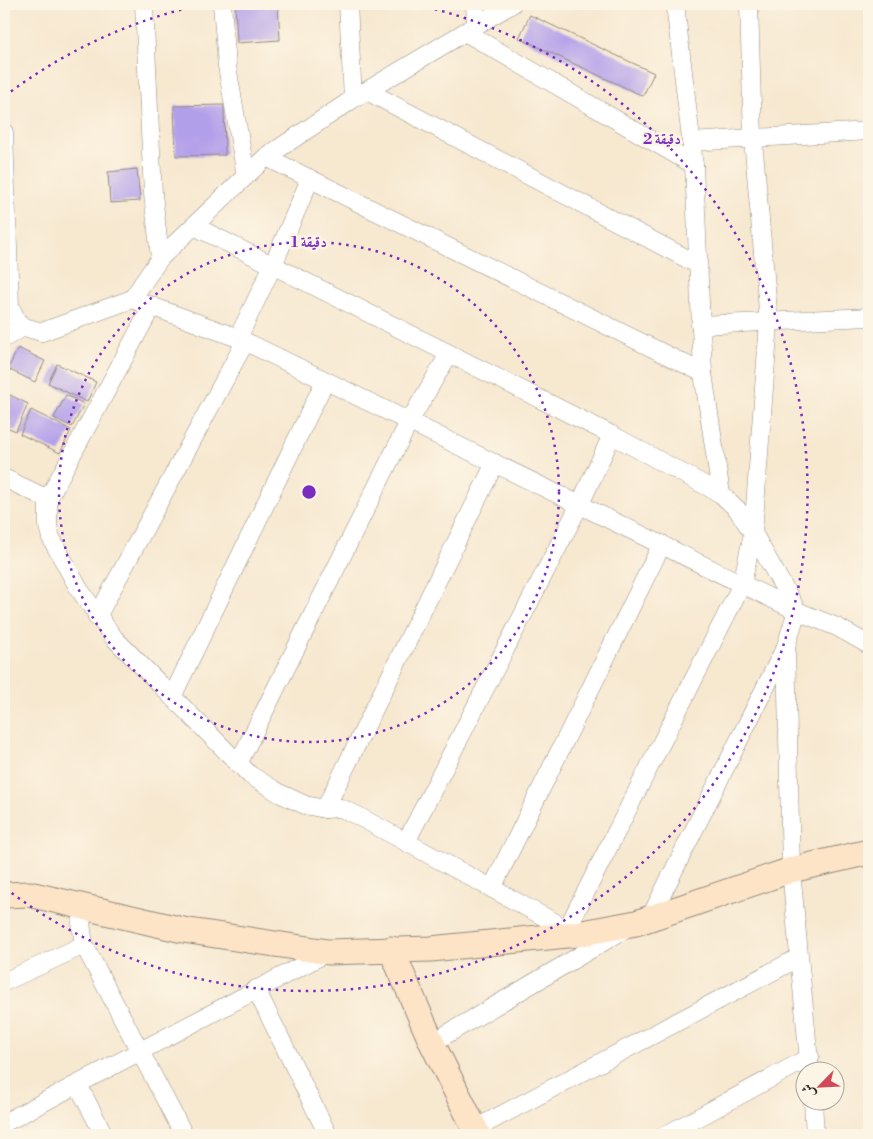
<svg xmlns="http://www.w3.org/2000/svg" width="873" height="1139" font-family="'Libre Bodoni',Amiri,serif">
	<rect width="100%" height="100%" fill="#fcf5e5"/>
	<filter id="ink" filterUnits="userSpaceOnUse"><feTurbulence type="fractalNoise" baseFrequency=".02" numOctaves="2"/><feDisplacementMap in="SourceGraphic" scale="10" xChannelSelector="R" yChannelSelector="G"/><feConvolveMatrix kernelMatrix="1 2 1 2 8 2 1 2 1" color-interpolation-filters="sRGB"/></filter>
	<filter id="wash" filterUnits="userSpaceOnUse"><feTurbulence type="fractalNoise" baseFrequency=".0096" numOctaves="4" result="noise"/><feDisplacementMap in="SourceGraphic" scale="20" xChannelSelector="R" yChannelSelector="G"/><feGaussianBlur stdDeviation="1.12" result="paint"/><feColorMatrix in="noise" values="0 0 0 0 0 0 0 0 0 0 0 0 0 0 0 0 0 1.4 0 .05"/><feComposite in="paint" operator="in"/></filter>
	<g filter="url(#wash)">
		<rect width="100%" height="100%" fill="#f7e8d0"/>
		<g id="blocks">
			<g fill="#b29fea">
				<polygon points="235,4 278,4 280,40 237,43"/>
				<polygon points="530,15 654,73 643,96 519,38"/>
				<polygon points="224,105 225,155 176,156 174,106"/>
				<polygon points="137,169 140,201 110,203 108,172"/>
				<polygon points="18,348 45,361 35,382 8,369"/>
				<polygon points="57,364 96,382 87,402 48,383"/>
				<polygon points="4,392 28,404 16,431 4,426"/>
				<polygon points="66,395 84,404 72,427 54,418"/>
				<polygon points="31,410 71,430 60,453 20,434"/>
			</g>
		</g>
	</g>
	<g filter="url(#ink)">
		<use href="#blocks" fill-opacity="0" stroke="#918a7e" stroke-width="1"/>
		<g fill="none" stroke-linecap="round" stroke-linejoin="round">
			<defs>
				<g id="street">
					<polyline points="144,4 153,194 160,258"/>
					<polyline points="222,4 227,66 246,176"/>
					<polyline points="348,4 353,99"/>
					<polyline points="475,4 476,24"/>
					<polyline points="675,4 694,165 703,373 721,494"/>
					<polyline points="465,32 694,165"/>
					<polyline points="367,91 697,264"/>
					<polyline points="4,132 10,306 17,321 24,327 42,332 132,299 160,258 266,157 353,99 512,4"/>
					<polyline points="691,142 869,131"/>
					<polyline points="266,157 703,373"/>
					<polyline points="194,226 612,435 721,494 737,509 753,533 797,611 786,646 791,870 810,1072"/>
					<polyline points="132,299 238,338 797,611 837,627 869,645"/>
					<polyline points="152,306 48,499 48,526 51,538 79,589 114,638 250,775 279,793 305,805 325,809 341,808 358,816 576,934"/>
					<polyline points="700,325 869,317"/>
					<polyline points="4,338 24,327"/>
					<polyline points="238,338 273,265 310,179"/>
					<polyline points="4,478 48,499"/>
					<polyline points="97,617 245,342"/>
					<polyline points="172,697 325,381"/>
					<polyline points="238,764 409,422 449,354"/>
					<polyline points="325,809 495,463"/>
					<polyline points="406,842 580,504 612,435"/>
					<polyline points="492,888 662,544"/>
					<polyline points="86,907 81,923 84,945 184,1135"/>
					<polyline points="649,920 784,650"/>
					<polyline points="567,929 742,584 753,533 769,322 753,139 749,4"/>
					<polyline points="4,982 84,945"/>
					<polyline points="256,989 328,1135"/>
					<polyline points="432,1043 625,929"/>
					<polyline points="78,1085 104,1135"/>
					<polyline points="813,1102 815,1135"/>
					<polyline points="4,1123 328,952"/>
					<polyline points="475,1129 798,958"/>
					<polyline points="666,1135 810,1057"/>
				</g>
				<g id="secondary">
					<polyline points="4,895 29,894 183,930 328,952 431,949 577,934 636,923 791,870 869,852"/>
					<polyline points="391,949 432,1043 478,1135"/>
				</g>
			</defs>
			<use href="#street" stroke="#918a7e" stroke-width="19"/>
			<use href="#secondary" stroke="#918a7e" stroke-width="27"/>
			<use href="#street" stroke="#fff" stroke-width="18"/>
			<use href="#secondary" stroke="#fee4c6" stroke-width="25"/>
		</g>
	</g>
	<g fill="none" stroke="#7b2cbf" stroke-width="2.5" stroke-dasharray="2.5 5">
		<circle cx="309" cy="492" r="250"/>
		<path d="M5 96A499 499 0 0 1 205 4M413 4A499 499 0 1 1 5 888"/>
	</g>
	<circle cx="309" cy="492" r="8" fill="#7b2cbf" stroke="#fcf5e5" stroke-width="2.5"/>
	<g font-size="15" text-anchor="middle" font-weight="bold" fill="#7b2cbf" stroke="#fcf5e5" stroke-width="5" stroke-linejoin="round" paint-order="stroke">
		<text x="662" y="144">2 دقيقة</text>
		<text x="309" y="247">1 دقيقة</text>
	</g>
	<rect width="873" height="1139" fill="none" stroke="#fcf5e5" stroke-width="20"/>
	<g transform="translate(820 1086) rotate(246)"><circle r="24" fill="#fcf5e5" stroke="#a8a49b"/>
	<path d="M0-4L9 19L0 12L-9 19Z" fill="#d1495b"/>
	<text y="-8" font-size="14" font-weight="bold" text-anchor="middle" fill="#2b2b2b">ش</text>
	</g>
</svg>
